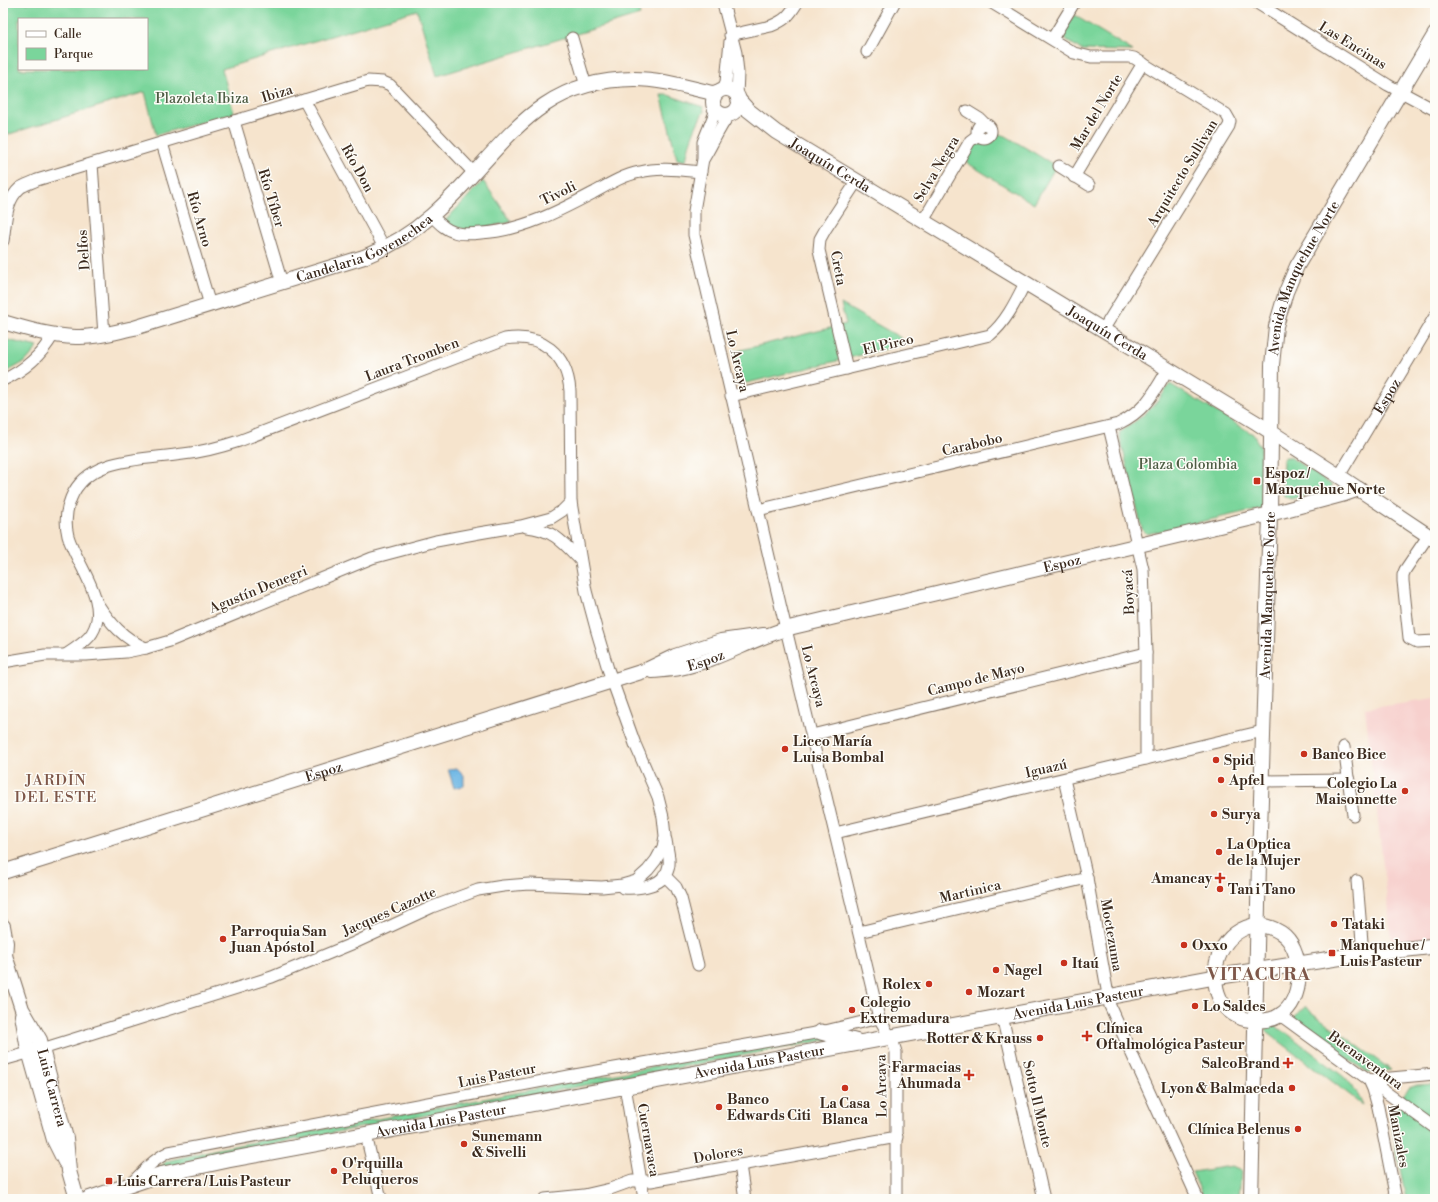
<svg xmlns="http://www.w3.org/2000/svg" width="1438" height="1202" font-family="'Libre Bodoni',serif">
	<rect width="100%" height="100%" fill="#fdfcf7"/>
	<filter id="ink" filterUnits="userSpaceOnUse"><feTurbulence type="fractalNoise" baseFrequency=".025" numOctaves="2"/><feDisplacementMap in="SourceGraphic" scale="8" xChannelSelector="R" yChannelSelector="G"/><feConvolveMatrix kernelMatrix="1 2 1 2 8 2 1 2 1" color-interpolation-filters="sRGB"/></filter>
	<filter id="wash" filterUnits="userSpaceOnUse"><feTurbulence type="fractalNoise" baseFrequency=".012" numOctaves="4" result="noise"/><feDisplacementMap in="SourceGraphic" scale="16" xChannelSelector="R" yChannelSelector="G"/><feGaussianBlur stdDeviation="0.9" result="paint"/><feColorMatrix in="noise" values="0 0 0 0 0 0 0 0 0 0 0 0 0 0 0 0 0 1.4 0 .05"/><feComposite in="paint" operator="in"/></filter>
	<g filter="url(#wash)">
		<rect width="100%" height="100%" fill="#f6e4cd"/>
		<polygon fill="#f7d0cd" points="1435,698 1435,937 1392,942 1365,708"/>
		<g fill="#7ad59b" stroke="#5a805c" fill-rule="evenodd">
			<path d="M3 3H637L640 15 437 76 417 10 222 69 234 113 156 135 145 92 3 136ZM19 19H147V69H19Z"/>
			<polygon points="1074,15 1133,51 1081,50 1061,36"/>
			<path d="M661 95H668L703 107 704 111C695 127 689 142 686 161L677 159Z"/>
			<polygon points="996,133 1006,136 1056,166 1034,204 964,161 977,141 988,140"/>
			<polygon points="483,181 512,222 471,230 441,225"/>
			<polygon points="841,304 901,338 902,345 747,383 740,380 733,352 846,324"/>
			<polygon points="3,339 38,347 26,361 3,374"/>
			<path d="M1170 384 1253 434 1261 448 1262 508 1147 534 1142 529 1119 433C1142 417 1154 408 1170 384Z"/>
			<polygon points="1286,457 1290,457 1332,485 1331,489 1291,499 1285,497 1282,492 1283,459"/>
			<polygon points="1306,1006 1311,1012 1391,1070 1368,1073 1292,1019"/>
			<polygon points="1273,1025 1288,1034 1344,1077 1358,1094 1363,1105 1266,1031 1268,1026"/>
			<polygon points="823,1035 831,1039 247,1149 159,1168 167,1161 217,1149"/>
			<polygon points="1435,1084 1435,1199 1406,1199 1389,1112 1409,1088 1417,1085"/>
			<polygon points="1232,1166 1241,1170 1239,1199 1204,1199 1192,1172"/>
		</g>
		<polygon fill="#6cb6e4" stroke="#547081" points="457,768 464,775 464,786 454,788 448,769"/>
	</g>
	<g filter="url(#ink)">
		<g fill="none" stroke-linecap="round" stroke-linejoin="round">
			<defs>
				<g id="minor">
					<polyline points="723,3 736,53 738,73 737,95"/>
					<polyline points="992,3 1074,53 1091,57 1129,57 1134,58 1226,114 1230,121 1229,126 1103,330"/>
					<polyline points="1257,3 1388,85 1435,110"/>
					<path d="M730 35 771 26C785 20 789 16 797 3"/>
					<polyline points="572,38 586,86"/>
					<polyline points="1052,39 1074,3"/>
					<polyline points="867,52 894,3"/>
					<polyline points="723,89 726,82 730,41"/>
					<polyline points="304,100 385,249"/>
					<polyline points="716,110 703,142 703,159 694,211 694,235 781,608 879,1018 893,1042 896,1052 896,1199"/>
					<polyline points="967,111 980,119 986,125"/>
					<polyline points="234,121 282,283"/>
					<circle cx="984" cy="131" r="7"/>
					<polyline points="162,143 210,305"/>
					<path d="M704 158C713 144 719 127 730 114"/>
					<polyline points="92,164 104,335"/>
					<polyline points="1059,166 1089,185"/>
					<polyline points="1074,177 1143,63"/>
					<path d="M432 216C438 222 445 230 454 232 462 235 472 234 481 233 522 231 559 211 595 192 609 184 624 175 640 172 659 167 680 170 701 172"/>
					<polyline points="923,221 970,141 978,135"/>
					<path d="M3 241C6 223 5 201 20 188 24 185 31 183 37 180L368 81 383 82 390 85 474 173"/>
					<polyline points="847,369 819,250 820,239 825,230 857,181"/>
					<path d="M3 380C25 370 41 356 53 335"/>
					<path d="M731 396 990 335C1006 322 1016 301 1025 283"/>
					<polyline points="1109,427 1143,569 1146,653 1146,759"/>
					<path id="s1" d="M1339 476 1435 316"/>
					<path d="M758 510 1118 424C1145 411 1154 393 1168 369"/>
					<path d="M526 527C552 529 563 542 580 560"/>
					<polyline points="1428,536 1405,570 1403,575 1403,581 1409,638 1417,642 1435,641"/>
					<path d="M97 603C110 623 124 639 146 648"/>
					<polyline points="3,662 45,655 86,655 126,652 146,648 170,641 372,558 436,541 479,533 521,526 551,518 562,511 571,502"/>
					<polyline points="812,735 1146,653"/>
					<polyline points="1344,747 1353,815"/>
					<polyline points="1064,779 1087,878 1110,1006 1198,1199"/>
					<polyline points="1262,781 1349,780"/>
					<polyline points="835,833 1263,731"/>
					<polyline points="664,875 676,887 681,898 698,965"/>
					<polyline points="1357,881 1363,954"/>
					<path d="M623 888C639 889 666 887 669 865 670 857 667 848 666 840"/>
					<polyline points="859,932 1087,878"/>
					<polyline points="1280,1015 1435,1128"/>
					<polyline points="1002,1016 1044,1199"/>
					<path d="M3 1060 42 1049 272 977 354 943 432 907 478 890 503 886 529 884 602 887 622 885 636 881 648 870 656 860 663 847 665 836 663 817 658 797 635 744 608 669 597 632 586 591 571 502 570 391C567 354 542 333 505 339L239 441C221 447 202 452 183 454 145 460 88 456 71 498 66 510 65 524 68 536 76 564 111 603 92 633 87 642 75 648 67 654"/>
					<polyline points="625,1086 644,1199"/>
					<polyline points="366,1135 381,1199"/>
					<polyline points="740,1165 745,1199"/>
					<path d="M132 1183C143 1171 154 1159 169 1152L569 1076 821 1032 879 1018"/>
					<polyline points="545,1199 584,1195 610,1189 632,1181 651,1181 897,1137"/>
					<polyline points="1396,1199 1378,1107 1373,1089 1369,1080 1435,1074"/>
				</g>
				<g id="tertiary">
					<circle cx="726" cy="102" r="13"/>
					<path id="s2" d="M738 99 748 110 776 132 1257 423 1339 476 1435 540"/>
					<path id="s3" d="M3 322C27 329 50 336 76 337 95 338 115 332 134 328L364 257C389 247 411 234 431 216 500 157 529 79 634 79 661 79 686 87 712 93L717 92"/>
					<path id="s4" d="M652 671C661 670 671 670 680 668 719 660 754 637 793 627L1270 514 1345 494 1359 489"/>
					<path id="s5" d="M3 872 644 671 675 656 721 641 764 635"/>
					<path d="M1258 925C1268 926 1277 929 1285 936 1304 954 1304 1001 1280 1015 1272 1021 1261 1021 1251 1020 1238 1019 1226 1011 1220 999 1206 969 1223 928 1258 925Z"/>
					<polyline points="3,926 6,943 5,956"/>
					<path id="s6" d="M3 949 22 1009 40 1040 42 1049 66 1138 69 1171 77 1199"/>
					<polyline points="22,1015 27,1044 54,1140 65,1162"/>
					<path id="s7" d="M1251 1199 1259 863 1270 514 1272 365 1276 326 1286 292 1297 266 1435 34"/>
				</g>
				<g id="secondary">
					<polyline points="821,1032 858,1042"/>
					<path id="s8" d="M88 1199 159 1175 228 1160 1215 977 1363 954 1435 946"/>
				</g>
			</defs>
			<use href="#minor" stroke="#7c6b5b" stroke-width="13"/>
			<use href="#tertiary" stroke="#7c6b5b" stroke-width="16"/>
			<use href="#secondary" stroke="#7c6b5b" stroke-width="17"/>
			<use href="#minor" stroke="#fff" stroke-width="11"/>
			<use href="#tertiary" stroke="#fff" stroke-width="14"/>
			<use href="#secondary" stroke="#fff" stroke-width="15"/>
		</g>
	</g>
	<g fill="#c8321e" stroke="#fdfcf7" stroke-width="1.5">
		<rect x="1253" y="477" width="8" height="8" rx="2"/>
		<circle cx="785" cy="749" r="4"/>
		<circle cx="1304" cy="754" r="4"/>
		<circle cx="1216" cy="760" r="4"/>
		<circle cx="1221" cy="780" r="4"/>
		<circle cx="1405" cy="791" r="4"/>
		<circle cx="1214" cy="814" r="4"/>
		<circle cx="1219" cy="852" r="4"/>
		<path d="M1218 872h4v4h4v4h-4v4h-4v-4h-4v-4h4z"/>
		<circle cx="1220" cy="889" r="4"/>
		<circle cx="1334" cy="924" r="4"/>
		<circle cx="223" cy="939" r="4"/>
		<circle cx="1184" cy="945" r="4"/>
		<rect x="1328" y="949" width="8" height="8" rx="2"/>
		<circle cx="1064" cy="963" r="4"/>
		<circle cx="996" cy="970" r="4"/>
		<circle cx="929" cy="984" r="4"/>
		<circle cx="969" cy="992" r="4"/>
		<circle cx="1195" cy="1006" r="4"/>
		<circle cx="852" cy="1010" r="4"/>
		<path d="M1085 1030h4v4h4v4h-4v4h-4v-4h-4v-4h4z"/>
		<circle cx="1040" cy="1038" r="4"/>
		<path d="M1286 1057h4v4h4v4h-4v4h-4v-4h-4v-4h4z"/>
		<path d="M967 1069h4v4h4v4h-4v4h-4v-4h-4v-4h4z"/>
		<circle cx="845" cy="1088" r="4"/>
		<circle cx="1292" cy="1088" r="4"/>
		<circle cx="719" cy="1107" r="4"/>
		<circle cx="1298" cy="1129" r="4"/>
		<circle cx="464" cy="1144" r="4"/>
		<circle cx="334" cy="1171" r="4"/>
		<rect x="105" y="1177" width="8" height="8" rx="2"/>
	</g>
	<g text-anchor="middle" stroke-width="3" stroke-linejoin="round" paint-order="stroke">
		<g font-size="14" fill="#3b2a1e" stroke="#fdfcf7">
			<text transform="translate(1353 45) rotate(32)" y="5">Las Encinas</text>
			<text transform="translate(277 93) rotate(-17)" y="5">Ibiza</text>
			<text transform="translate(1096 112) rotate(-59)" y="5">Mar del Norte</text>
			<text dy="5" stroke="none"><textPath href="#s2" startOffset="114">Joaquín Cerda</textPath></text>
			<text transform="translate(358 168) rotate(61)" y="5">Río Don</text>
			<text transform="translate(936 169) rotate(-59)" y="5">Selva Negra</text>
			<text transform="translate(1182 173) rotate(-59)" y="5">Arquitecto Sullivan</text>
			<text transform="translate(558 193) rotate(-26)" y="5">Tivoli</text>
			<text transform="translate(272 198) rotate(73)" y="5">Río Tíber</text>
			<text transform="translate(200 219) rotate(74)" y="5">Río Arno</text>
			<text dy="5" stroke="none"><textPath href="#s3" startOffset="378">Candelaria Goyenechea</textPath></text>
			<text transform="translate(83 250) rotate(-94)" y="5">Delfos</text>
			<text transform="translate(839 268) rotate(79)" y="5">Creta</text>
			<text dy="5" stroke="none"><textPath href="#s7" startOffset="928">Avenida Manquehue Norte</textPath></text>
			<text dy="5" stroke="none"><textPath href="#s2" startOffset="438">Joaquín Cerda</textPath></text>
			<text transform="translate(888 344) rotate(-13)" y="5">El Pireo</text>
			<text transform="translate(412 359) rotate(-21)" y="5">Laura Tromben</text>
			<text transform="translate(738 361) rotate(77)" y="5">Lo Arcaya</text>
			<text dy="5" stroke="none"><textPath href="#s1" startOffset="93">Espoz</textPath></text>
			<text transform="translate(972 444) rotate(-13)" y="5">Carabobo</text>
			<text dy="5" stroke="none"><textPath href="#s4" startOffset="425">Espoz</textPath></text>
			<text transform="translate(258 589) rotate(-22)" y="5">Agustín Denegri</text>
			<text transform="translate(1128 592) rotate(-93)" y="5">Boyacá</text>
			<text dy="5" stroke="none"><textPath href="#s7" startOffset="604">Avenida Manquehue Norte</textPath></text>
			<text dy="5" stroke="none"><textPath href="#s4" startOffset="55">Espoz</textPath></text>
			<text transform="translate(814 676) rotate(76)" y="5">Lo Arcaya</text>
			<text transform="translate(976 679) rotate(-14)" y="5">Campo de Mayo</text>
			<text transform="translate(1046 768) rotate(-13)" y="5">Iguazú</text>
			<text dy="5" stroke="none"><textPath href="#s5" startOffset="336">Espoz</textPath></text>
			<text transform="translate(970 891) rotate(-13)" y="5">Martinica</text>
			<text transform="translate(389 911) rotate(-24)" y="5">Jacques Cazotte</text>
			<text transform="translate(1112 935) rotate(80)" y="5">Moctezuma</text>
			<text dy="5" stroke="none"><textPath href="#s8" startOffset="1010">Avenida Luis Pasteur</textPath></text>
			<text transform="translate(1366 1060) rotate(36)" y="5">Buenaventura</text>
			<text dy="5" stroke="none"><textPath href="#s8" startOffset="686">Avenida Luis Pasteur</textPath></text>
			<text transform="translate(497 1075) rotate(-11)" y="5">Luis Pasteur</text>
			<text transform="translate(881 1086) rotate(-91)" y="5">Lo Arcaya</text>
			<text dy="5" stroke="none"><textPath href="#s6" startOffset="148">Luis Carrera</textPath></text>
			<text transform="translate(1038 1104) rotate(77)" y="5">Sotto Il Monte</text>
			<text dy="5" stroke="none"><textPath href="#s8" startOffset="362">Avenida Luis Pasteur</textPath></text>
			<text transform="translate(1399 1136) rotate(79)" y="5">Manizales</text>
			<text transform="translate(649 1140) rotate(80)" y="5">Cuernavaca</text>
			<text transform="translate(718 1154) rotate(-10)" y="5">Dolores</text>
		</g>
		<g font-size="14" fill="#4e5d44" stroke="#fdfcf7">
			<text x="202" y="103">Plazoleta Ibiza</text>
			<text x="1188" y="469">Plaza Colombia</text>
		</g>
		<g font-size="14" font-weight="bold" fill="#3b2a1e" stroke="#fdfcf7" text-anchor="start">
			<text x="1265" y="478">Espoz /<tspan x="1265" dy="16">Manquehue Norte</tspan></text>
			<text x="793" y="746">Liceo María<tspan x="793" dy="16">Luisa Bombal</tspan></text>
			<text x="1312" y="759">Banco Bice</text>
			<text x="1224" y="765">Spid</text>
			<text x="1229" y="785">Apfel</text>
			<text x="1397" y="788" text-anchor="end">Colegio La<tspan x="1397" dy="16">Maisonnette</tspan></text>
			<text x="1222" y="819">Surya</text>
			<text x="1227" y="849">La Optica<tspan x="1227" dy="16">de la Mujer</tspan></text>
			<text x="1212" y="883" text-anchor="end">Amancay</text>
			<text x="1228" y="894">Tan i Tano</text>
			<text x="1342" y="929">Tataki</text>
			<text x="231" y="936">Parroquia San<tspan x="231" dy="16">Juan Apóstol</tspan></text>
			<text x="1192" y="950">Oxxo</text>
			<text x="1340" y="950">Manquehue /<tspan x="1340" dy="16">Luis Pasteur</tspan></text>
			<text x="1072" y="968">Itaú</text>
			<text x="1004" y="975">Nagel</text>
			<text x="921" y="989" text-anchor="end">Rolex</text>
			<text x="977" y="997">Mozart</text>
			<text x="860" y="1007">Colegio<tspan x="860" dy="16">Extremadura</tspan></text>
			<text x="1203" y="1011">Lo Saldes</text>
			<text x="1096" y="1033">Clínica<tspan x="1096" dy="16">Oftalmológica Pasteur</tspan></text>
			<text x="1032" y="1043" text-anchor="end">Rotter &amp; Krauss</text>
			<text x="1280" y="1068" text-anchor="end">SalcoBrand</text>
			<text x="961" y="1072" text-anchor="end">Farmacias<tspan x="961" dy="16">Ahumada</tspan></text>
			<text x="1284" y="1093" text-anchor="end">Lyon &amp; Balmaceda</text>
			<text x="727" y="1104">Banco<tspan x="727" dy="16">Edwards Citi</tspan></text>
			<text x="845" y="1108" text-anchor="middle">La Casa<tspan x="845" dy="16">Blanca</tspan></text>
			<text x="1290" y="1134" text-anchor="end">Clínica Belenus</text>
			<text x="472" y="1141">Sunemann<tspan x="472" dy="16">&amp; Sivelli</tspan></text>
			<text x="342" y="1168">O'rquilla<tspan x="342" dy="16">Peluqueros</tspan></text>
			<text x="117" y="1186">Luis Carrera / Luis Pasteur</text>
		</g>
		<g font-size="15" letter-spacing="1" fill="#7e5749" stroke="#fdfcf7">
			<text x="56" y="785">JARDÍN<tspan x="56" dy="17">DEL ESTE</tspan></text>
		</g>
		<g font-size="18" font-weight="bold" letter-spacing="1" fill="#7e5749" stroke="#fdfcf7">
			<text x="1259" y="980">VITACURA</text>
		</g>
	</g>
	<rect width="1438" height="1202" fill="none" stroke="#fdfcf7" stroke-width="16"/>
	<rect x="18" y="18" width="130" height="52" fill="#fdfcf7" stroke="#afa8a0"/>
	<rect x="26" y="31" width="20" height="6" fill="#ffffff" stroke="#afa8a0"/>
	<text x="54" y="38" font-size="12" fill="#3b2a1e">Calle</text>
	<rect x="26" y="48" width="20" height="12" fill="#7ad59b" stroke="#afa8a0"/>
	<text x="54" y="58" font-size="12" fill="#3b2a1e">Parque</text>
</svg>
